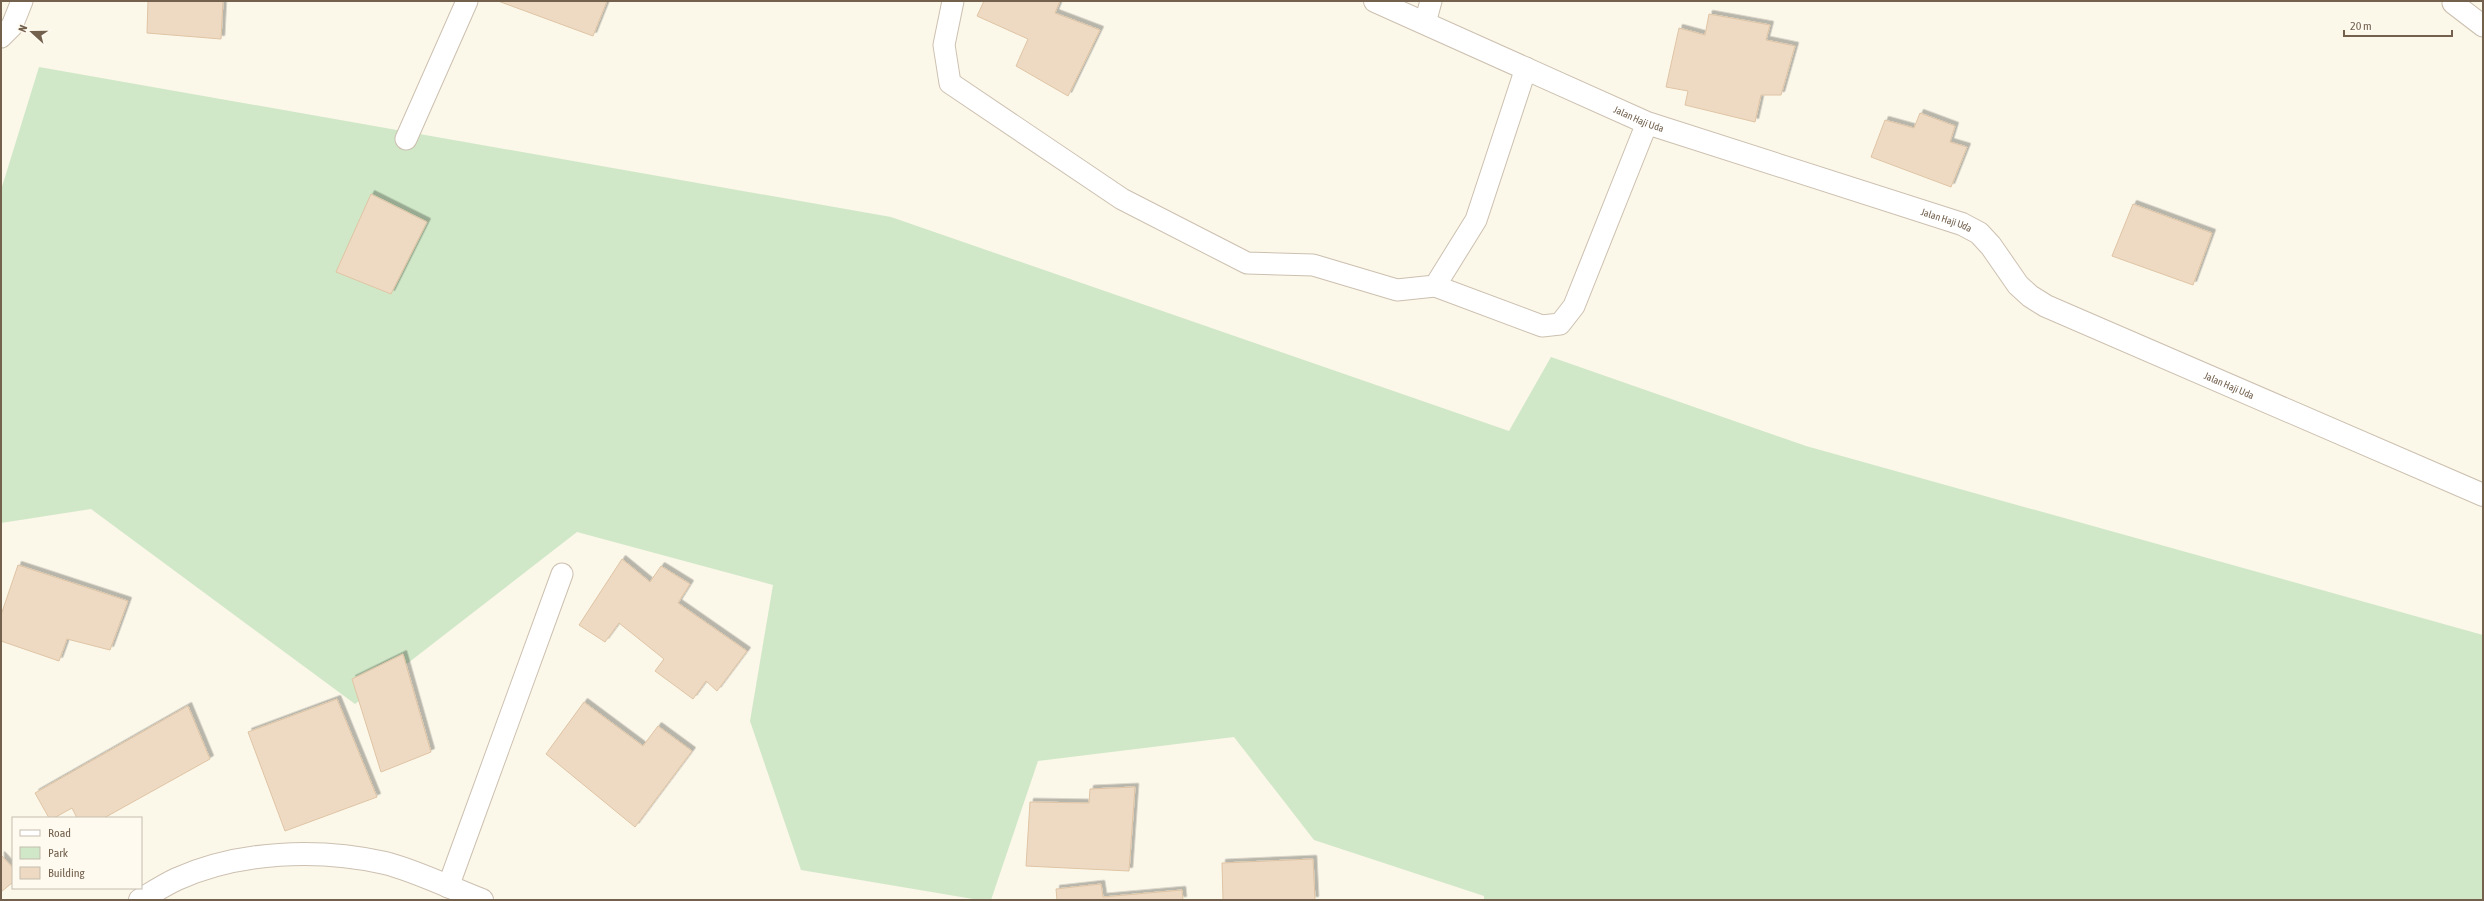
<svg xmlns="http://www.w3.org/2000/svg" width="2484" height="901" font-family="'Asap Condensed',sans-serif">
	<defs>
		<filter id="shadow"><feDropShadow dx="3.5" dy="-3.5" stdDeviation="0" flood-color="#0004"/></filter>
	</defs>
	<rect width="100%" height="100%" fill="#fbf7e9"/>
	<polygon fill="#d0e8c8" points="39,67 891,217 1509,431 1551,357 1806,446 2483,635 2483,900 1484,900 1484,896 1314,840 1234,737 1038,761 991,900 979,900 801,870 750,721 773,585 577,532 355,704 91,509 1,523 1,190"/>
	<g fill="#eedac3" stroke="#dfc4a4" filter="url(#shadow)">
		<polygon points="148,1 223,1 221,39 147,33"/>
		<polygon points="498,1 607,1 593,36"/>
		<polygon points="984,1 1060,1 1055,13 1100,30 1068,96 1016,66 1028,39 977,16"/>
		<polygon points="1709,14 1770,25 1766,40 1795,46 1781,95 1761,95 1755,122 1685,105 1688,91 1666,87 1679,28 1705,35"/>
		<polygon points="1920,113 1955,126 1950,142 1967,147 1951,187 1871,157 1885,120 1914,128"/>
		<polygon points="371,194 427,222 391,294 336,272"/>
		<polygon points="2133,204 2212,233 2193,285 2112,256"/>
		<polygon points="622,559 650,582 661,566 690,584 678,603 747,651 717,691 706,681 693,699 655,671 664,659 619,623 605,642 579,625"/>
		<polygon points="18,565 128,601 110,650 67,639 59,661 1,641 1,615"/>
		<polygon points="403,654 431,752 381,772 352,679"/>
		<polygon points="337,699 377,797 285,831 248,732"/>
		<polygon points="584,702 643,746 658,726 692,751 635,827 546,754"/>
		<polygon points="188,706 210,759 104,818 77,818 72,808 54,818 49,818 35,793"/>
		<polygon points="1135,787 1129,871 1026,866 1030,802 1089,803 1090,789"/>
		<polygon points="1,855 13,868 13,882 1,892"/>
		<polygon points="1313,859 1315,900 1223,900 1222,863"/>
		<polygon points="1101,884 1103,897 1182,890 1183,900 1057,900 1056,889"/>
	</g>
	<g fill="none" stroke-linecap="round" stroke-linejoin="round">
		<defs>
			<g id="service">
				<polyline points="953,1 944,45 950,83 1122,199 1247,263 1313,265 1397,290 1435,286 1476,220 1526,68"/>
				<polyline points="2453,3 2483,26"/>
				<polyline points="1425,23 1431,1"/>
				<polyline points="1,37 12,26 22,1"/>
				<polyline points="406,139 467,1"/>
				<polyline points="1435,286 1542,326 1560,324 1574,306 1647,123"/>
				<polyline points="448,887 562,574"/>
			</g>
			<g id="minor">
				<path id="s1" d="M1375 1 1647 123 1962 224 1979 233 1991 246 2018 285 2030 296 2046 306 2483 495"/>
				<path d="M140 900C152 893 164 885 177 879 240 851 318 848 385 863 414 870 453 889 482 900"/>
			</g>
		</defs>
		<use href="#service" stroke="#ccc0b0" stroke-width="23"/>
		<use href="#minor" stroke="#ccc0b0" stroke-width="24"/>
		<use href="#service" stroke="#fff" stroke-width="21"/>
		<use href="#minor" stroke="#fff" stroke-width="22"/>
	</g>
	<g text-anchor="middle" stroke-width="3.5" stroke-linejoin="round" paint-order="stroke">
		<g font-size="10" fill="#73614e" stroke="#fefaef">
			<text dy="4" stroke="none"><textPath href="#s1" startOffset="289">Jalan Haji Uda</textPath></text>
			<text dy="4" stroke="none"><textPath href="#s1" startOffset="613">Jalan Haji Uda</textPath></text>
			<text dy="4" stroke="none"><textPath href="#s1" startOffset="948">Jalan Haji Uda</textPath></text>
		</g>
	</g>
	<rect width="2484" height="901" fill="none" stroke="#73614e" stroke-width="4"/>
	<rect x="12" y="817" width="130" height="72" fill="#fefaef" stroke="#c6bdaf"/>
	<rect x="20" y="830" width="20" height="6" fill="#ffffff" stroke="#c6bdaf"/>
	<text x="48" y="837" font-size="12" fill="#73614e">Road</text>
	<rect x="20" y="847" width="20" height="12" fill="#d0e8c8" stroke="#c6bdaf"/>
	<text x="48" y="857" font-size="12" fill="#73614e">Park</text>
	<rect x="20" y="867" width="20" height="12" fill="#eedac3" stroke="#c6bdaf"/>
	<text x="48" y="877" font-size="12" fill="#73614e">Building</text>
	<g transform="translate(32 32) rotate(291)" stroke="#fefaef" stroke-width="3" paint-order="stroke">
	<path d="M0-3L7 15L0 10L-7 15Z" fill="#73614e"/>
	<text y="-6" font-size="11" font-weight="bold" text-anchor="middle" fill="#73614e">N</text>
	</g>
	<path d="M2344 30v6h108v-6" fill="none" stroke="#73614e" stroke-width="2"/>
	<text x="2350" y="30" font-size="12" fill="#73614e" stroke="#fefaef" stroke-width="3" paint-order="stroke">20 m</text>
</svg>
